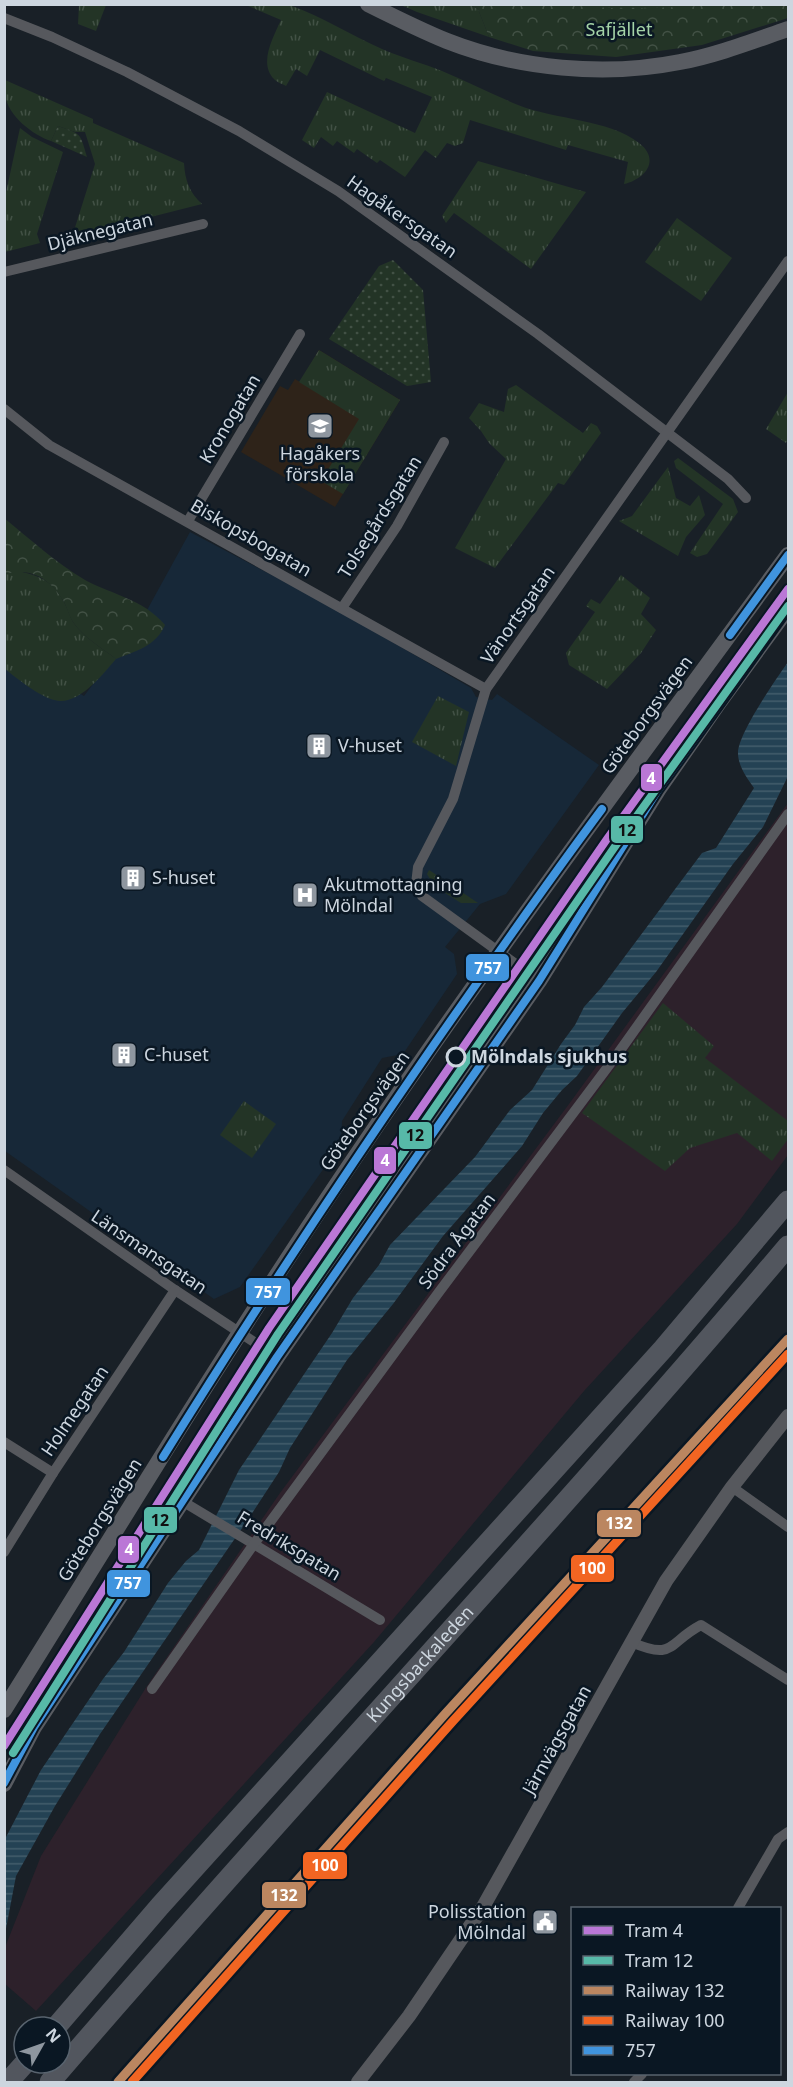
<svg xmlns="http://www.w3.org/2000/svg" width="793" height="2087" font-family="'Noto Sans',sans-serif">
	<defs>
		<pattern id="grass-tufts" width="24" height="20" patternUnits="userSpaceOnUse" patternTransform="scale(1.5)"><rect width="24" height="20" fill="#233426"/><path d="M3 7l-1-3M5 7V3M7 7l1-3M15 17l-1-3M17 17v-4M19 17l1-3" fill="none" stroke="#425145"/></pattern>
		<pattern id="forest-crowns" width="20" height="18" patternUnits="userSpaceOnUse" patternTransform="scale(1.5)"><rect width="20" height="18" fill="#233426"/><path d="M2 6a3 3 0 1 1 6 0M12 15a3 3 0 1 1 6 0" fill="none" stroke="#425145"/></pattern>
		<pattern id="park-dots" width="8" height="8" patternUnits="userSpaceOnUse" patternTransform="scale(1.5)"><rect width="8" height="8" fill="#233426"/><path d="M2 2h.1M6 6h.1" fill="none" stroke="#425145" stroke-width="1.8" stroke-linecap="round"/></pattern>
		<pattern id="water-rules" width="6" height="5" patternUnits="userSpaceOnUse" patternTransform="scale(1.5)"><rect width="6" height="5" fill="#244254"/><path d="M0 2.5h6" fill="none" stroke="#435d6c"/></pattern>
	</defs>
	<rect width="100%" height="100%" fill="#192027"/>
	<polygon fill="#2d212b" points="788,803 788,1155 737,1224 584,1391 374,1642 36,2011 5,1984 4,1950 41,1856 147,1686 280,1493 569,1104"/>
	<polygon fill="#2e2319" points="319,350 400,400 335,507 241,452 280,386 288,390 295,379 300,382"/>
	<polygon fill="#172838" points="190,532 336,609 471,688 476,697 492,700 497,694 599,765 506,894 480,904 445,947 454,954 457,974 403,1054 382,1058 342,1121 341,1144 240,1287 214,1299 5,1151 5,650 84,696 141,621"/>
	<g fill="url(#grass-tufts)">
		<polygon points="79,5 106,5 96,31 78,24"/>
		<path d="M246 5C260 4 279 1 292 6 323 17 352 36 382 49 402 58 423 63 442 71 468 82 492 94 518 105 556 120 608 119 639 143 661 160 645 179 624 184L628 162 568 145 566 150 470 120 463 143 455 146 447 143 436 158 425 150 405 177 380 160 377 163 357 149 354 153 337 141 333 146 321 137 314 148 302 140 327 92 415 133 432 97 386 78 384 81 320 50 307 76 296 69 286 86C283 84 276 82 274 79 258 63 274 36 281 20Z"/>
		<polygon points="401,5 470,5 478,9 489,37 417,12"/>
		<path d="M5 80 93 119V123L184 163C185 180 189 192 202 204L72 237 95 164 85 132H75L58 126 51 141C33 135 8 116 5 95 4 91 5 85 5 80Z"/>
		<polygon points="20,128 32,137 63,152 37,234 40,243 5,252 5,197"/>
		<polygon points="478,161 586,192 531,269 454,213 446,223 442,216"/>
		<polygon points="677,218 732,258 701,301 645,262"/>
		<polygon points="319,350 400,400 343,494 321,481 359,419 299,382"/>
		<polygon points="516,385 583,433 591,423 597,426 601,433 564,485 558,483 495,568 455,548 506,459 489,443 481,431 469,418 479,403 504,412 508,389"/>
		<polygon points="788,392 788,439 786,443 766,429"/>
		<polygon points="678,458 733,499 738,512 707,554 697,557 690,553 723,504 676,468 674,461"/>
		<polygon points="668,467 676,498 690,506 699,495 705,515 686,537 678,556 619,521 632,516"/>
		<path d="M17 571C40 575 54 582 65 604 68 610 70 617 73 622 83 637 102 648 116 659 104 673 82 701 61 701 44 701 18 679 5 669L4 574Z"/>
		<polygon points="621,575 650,598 641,614 656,630 641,653 607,689 569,665 566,653 595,612 586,606 591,599 600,604"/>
		<polygon points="438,696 469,712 456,766 412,742"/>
		<polygon points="429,870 478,903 461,903 434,886 427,874"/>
		<polygon points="663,1003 714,1046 705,1058 788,1121 788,1139 772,1161 737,1133 690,1148 665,1171 582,1113"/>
		<polygon points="244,1101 276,1124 252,1158 220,1135"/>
	</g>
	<g fill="url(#forest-crowns)">
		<polygon points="788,4 788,18 702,45 616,57 533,51 489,37 478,9 470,5"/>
		<path d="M4 518C30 539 56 563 85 580 113 595 143 599 165 625 156 646 136 651 116 659 102 648 83 637 73 622 69 616 67 607 63 600 49 578 31 567 5 574Z"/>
	</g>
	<g fill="url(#park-dots)">
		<polygon points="560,5 728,5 627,9"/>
		<path d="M58 126C82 134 80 133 87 157L51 141Z"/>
		<polygon points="393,260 423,290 431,382 407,386 329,339 379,266"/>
	</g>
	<path fill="url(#water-rules)" d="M788 662V776L763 827 733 864 656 972 622 1013 577 1076 562 1090 543 1113 522 1146 443 1236 393 1304 347 1360 290 1448 279 1472 247 1521 100 1734 55 1806 16 1876 5 1934V1839L41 1770 103 1679 124 1652 168 1583 186 1561 199 1550 239 1470 332 1333 353 1298 379 1265 390 1245 475 1157 510 1110 532 1090 561 1044 575 1025 584 1007 602 987 702 853 716 848 754 788C747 778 738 766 738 753 738 734 776 679 788 662Z"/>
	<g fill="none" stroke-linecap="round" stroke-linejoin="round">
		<g stroke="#56585d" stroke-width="10">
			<polyline points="4,18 52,37 127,72 239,131 338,191 538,334 728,479 746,498"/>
			<polyline points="4,272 203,224"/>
			<polyline points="4,409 49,445 486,689"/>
			<polyline points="188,521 300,334"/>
			<polyline points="342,608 397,526 444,442"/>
			<polyline points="539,981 422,896 416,884 418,867 453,799 486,689 491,682 788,261"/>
			<polyline points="4,1170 175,1290 277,1357"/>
			<polyline points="4,1442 53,1473"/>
			<polyline points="732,1487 788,1527"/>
			<polyline points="182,1501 380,1620"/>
			<polyline points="4,1552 53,1473 175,1290"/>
			<path d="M631 1642C675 1661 667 1643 701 1625L788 1680"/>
			<polyline points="152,1689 254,1544 439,1292 619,1052 788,814"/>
			<polyline points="738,1908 778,1839 788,1832"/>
			<polyline points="634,2082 642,2074"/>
		</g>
		<polyline stroke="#56585d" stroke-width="14" points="358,2082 409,2016 483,1907 666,1581 732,1487 788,1416"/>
		<g stroke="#595c62" stroke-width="16">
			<path d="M368 4C394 17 420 30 447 41 518 69 605 77 680 62 717 55 753 41 788 29"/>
			<path d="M4 1710C119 1526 232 1339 354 1159 493 954 641 755 788 555"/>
			<polyline points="4,1784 34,1727 277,1357 539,981 658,790 720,701 788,608"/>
		</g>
		<g stroke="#52565e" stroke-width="21">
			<polyline points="56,2027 160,1906 663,1349 788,1201"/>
			<polyline points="8,2082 25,2063"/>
			<path id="s1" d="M50 2082C292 1800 548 1530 788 1246"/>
		</g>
		<defs>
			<g id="bus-1">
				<polyline points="730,635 788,555"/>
				<path d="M163 1457C249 1318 340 1181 433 1046 488 967 544 887 602 809"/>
				<polyline points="4,1783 34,1727 277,1357 539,981 658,790 788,608"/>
			</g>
		</defs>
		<use href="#bus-1" stroke="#0a1723" stroke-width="12"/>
		<use href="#bus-1" stroke="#4094de" stroke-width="8"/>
		<defs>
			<polyline id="rail-1" points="118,2082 445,1714 788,1339"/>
			<polyline id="rail-2" points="132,2082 453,1721 788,1354"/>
		</defs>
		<use href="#rail-1" stroke="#0a1723" stroke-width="14"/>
		<use href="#rail-2" stroke="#0a1723" stroke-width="14"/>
		<use href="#rail-1" stroke="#bb8660" stroke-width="9"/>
		<use href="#rail-2" stroke="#f26522" stroke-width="9"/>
		<defs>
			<polyline id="tram-1" points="4,1746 269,1328 607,839 788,589"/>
			<polyline id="tram-2" points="13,1753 278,1334 616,845 788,606"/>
		</defs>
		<use href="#tram-1" stroke="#0a1723" stroke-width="12"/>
		<use href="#tram-2" stroke="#0a1723" stroke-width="12"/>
		<use href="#tram-1" stroke="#ba77d6" stroke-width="8"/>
		<use href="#tram-2" stroke="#57b9a8" stroke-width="8"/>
	</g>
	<defs>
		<symbol id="school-square" viewBox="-11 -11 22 22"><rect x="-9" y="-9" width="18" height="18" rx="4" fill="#8e969f" stroke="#0a1723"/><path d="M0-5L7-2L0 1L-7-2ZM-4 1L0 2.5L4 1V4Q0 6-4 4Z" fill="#fff"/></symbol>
		<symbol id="building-square" viewBox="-11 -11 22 22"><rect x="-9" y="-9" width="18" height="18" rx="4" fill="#8e969f" stroke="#0a1723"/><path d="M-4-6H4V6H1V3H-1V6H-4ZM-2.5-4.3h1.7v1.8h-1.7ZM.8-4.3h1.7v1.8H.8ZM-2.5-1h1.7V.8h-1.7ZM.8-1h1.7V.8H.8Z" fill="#fff"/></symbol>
		<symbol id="hospital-square" viewBox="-11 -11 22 22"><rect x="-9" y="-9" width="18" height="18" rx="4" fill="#8e969f" stroke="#0a1723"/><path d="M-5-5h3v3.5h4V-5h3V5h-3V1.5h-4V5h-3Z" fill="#fff"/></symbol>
		<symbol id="civic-square" viewBox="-11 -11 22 22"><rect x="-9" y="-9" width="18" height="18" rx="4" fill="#8e969f" stroke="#0a1723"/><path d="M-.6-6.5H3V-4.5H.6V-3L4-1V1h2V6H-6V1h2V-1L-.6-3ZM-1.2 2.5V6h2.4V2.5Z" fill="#fff"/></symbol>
	</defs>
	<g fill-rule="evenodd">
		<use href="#school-square" x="305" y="411" width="30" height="30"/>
		<use href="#building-square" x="304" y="731" width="30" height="30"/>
		<use href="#building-square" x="118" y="863" width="30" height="30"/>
		<use href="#hospital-square" x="290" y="880" width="30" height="30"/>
		<use href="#building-square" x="109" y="1040" width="30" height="30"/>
		<use href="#civic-square" x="530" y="1907" width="30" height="30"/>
	</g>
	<circle fill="#0a1723" stroke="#cdd6df" stroke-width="3" cx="456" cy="1057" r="9"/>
	<g text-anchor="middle" stroke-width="5" stroke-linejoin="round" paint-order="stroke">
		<g font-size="18" fill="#a4d3a7" stroke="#0a1723">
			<text x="619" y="36">Safjället</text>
		</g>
		<g font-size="18" fill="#cdd6df" stroke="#0a1723">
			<text transform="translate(402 217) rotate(35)" y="6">Hagåkersgatan</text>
			<text transform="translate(100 232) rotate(-14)" y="6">Djäknegatan</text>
			<text transform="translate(230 419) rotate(-59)" y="6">Kronogatan</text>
			<text transform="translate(380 517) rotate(-58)" y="6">Tolsegårdsgatan</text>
			<text transform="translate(251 538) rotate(30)" y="6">Biskopsbogatan</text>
			<text transform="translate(518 615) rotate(-55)" y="6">Vänortsgatan</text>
			<text transform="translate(647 715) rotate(-54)" y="6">Göteborgsvägen</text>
			<text transform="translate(365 1111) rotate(-55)" y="6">Göteborgsvägen</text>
			<text transform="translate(457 1241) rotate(-53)" y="6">Södra Ågatan</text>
			<text transform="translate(149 1252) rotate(34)" y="6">Länsmansgatan</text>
			<text transform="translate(75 1411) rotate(-56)" y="6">Holmegatan</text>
			<text transform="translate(100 1520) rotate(-58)" y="6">Göteborgsvägen</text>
			<text transform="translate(289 1546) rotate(31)" y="6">Fredriksgatan</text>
			<text dy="6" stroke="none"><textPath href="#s1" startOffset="558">Kungsbackaleden</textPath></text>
			<text transform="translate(557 1740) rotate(-61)" y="6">Järnvägsgatan</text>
		</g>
		<g font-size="18" fill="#cdd6df" stroke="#0a1723" text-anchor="start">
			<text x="320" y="460" text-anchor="middle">Hagåkers<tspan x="320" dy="21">förskola</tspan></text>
			<text x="338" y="752">V-huset</text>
			<text x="152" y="884">S-huset</text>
			<text x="324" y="891">Akutmottagning<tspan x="324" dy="21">Mölndal</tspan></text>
			<text x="144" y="1061">C-huset</text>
			<text x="526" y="1918" text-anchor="end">Polisstation<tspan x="526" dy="21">Mölndal</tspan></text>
		</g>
		<g font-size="18" font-weight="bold" fill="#cdd6df" stroke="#0a1723" text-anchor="start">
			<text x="471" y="1063">Mölndals sjukhus</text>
		</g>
	</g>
	<g stroke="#0a1723" stroke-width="2">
		<rect x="640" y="763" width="23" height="29" rx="6" fill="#ba77d6"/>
		<rect x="610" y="815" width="34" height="29" rx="6" fill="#57b9a8"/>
		<rect x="465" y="953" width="45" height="29" rx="6" fill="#4094de"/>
		<rect x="398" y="1121" width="35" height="29" rx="6" fill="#57b9a8"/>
		<rect x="373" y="1146" width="24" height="29" rx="6" fill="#ba77d6"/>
		<rect x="245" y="1277" width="46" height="29" rx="6" fill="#4094de"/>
		<rect x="143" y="1506" width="35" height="28" rx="6" fill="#57b9a8"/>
		<rect x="596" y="1509" width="46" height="29" rx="6" fill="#bb8660"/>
		<rect x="117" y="1535" width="23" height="29" rx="6" fill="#ba77d6"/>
		<rect x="570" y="1554" width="45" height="29" rx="6" fill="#f26522"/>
		<rect x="106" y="1569" width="45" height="29" rx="6" fill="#4094de"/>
		<rect x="302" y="1851" width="46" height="29" rx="6" fill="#f26522"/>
		<rect x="261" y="1881" width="46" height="28" rx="6" fill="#bb8660"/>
	</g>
	<g font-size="16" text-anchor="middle" font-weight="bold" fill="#fff">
		<text x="651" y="784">4</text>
		<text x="488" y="974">757</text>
		<text x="385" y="1166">4</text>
		<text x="268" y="1298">757</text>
		<text x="619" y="1529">132</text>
		<text x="129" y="1555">4</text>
		<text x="592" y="1574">100</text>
		<text x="128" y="1589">757</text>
		<text x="325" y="1871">100</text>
		<text x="284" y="1901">132</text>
	</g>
	<g font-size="16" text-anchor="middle" font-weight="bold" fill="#111">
		<text x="627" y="836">12</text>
		<text x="415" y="1141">12</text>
		<text x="160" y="1526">12</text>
	</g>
	<rect width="793" height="2087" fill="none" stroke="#cdd6df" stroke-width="12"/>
	<rect x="571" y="1907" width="210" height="168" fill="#0a1723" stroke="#58636e" stroke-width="1.5"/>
	<rect x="583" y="1926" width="30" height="9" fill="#ba77d6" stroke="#58636e" stroke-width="1.5"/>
	<text x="625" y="1937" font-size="18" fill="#cdd6df">Tram 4</text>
	<rect x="583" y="1956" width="30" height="9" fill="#57b9a8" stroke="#58636e" stroke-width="1.5"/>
	<text x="625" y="1967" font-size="18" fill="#cdd6df">Tram 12</text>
	<rect x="583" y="1986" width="30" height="9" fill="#bb8660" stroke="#58636e" stroke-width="1.5"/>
	<text x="625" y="1997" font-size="18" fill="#cdd6df">Railway 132</text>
	<rect x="583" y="2016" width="30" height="9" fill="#f26522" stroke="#58636e" stroke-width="1.5"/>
	<text x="625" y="2027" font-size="18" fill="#cdd6df">Railway 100</text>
	<rect x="583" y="2046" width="30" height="9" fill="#4094de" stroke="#58636e" stroke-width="1.5"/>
	<text x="625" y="2057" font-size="18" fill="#cdd6df">757</text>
	<g transform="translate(42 2045) rotate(50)"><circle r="28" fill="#0a1723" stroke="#58636e" stroke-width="1.5"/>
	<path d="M0-4.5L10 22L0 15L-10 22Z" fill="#8e969f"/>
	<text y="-9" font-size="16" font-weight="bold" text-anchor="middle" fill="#cdd6df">N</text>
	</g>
</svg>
